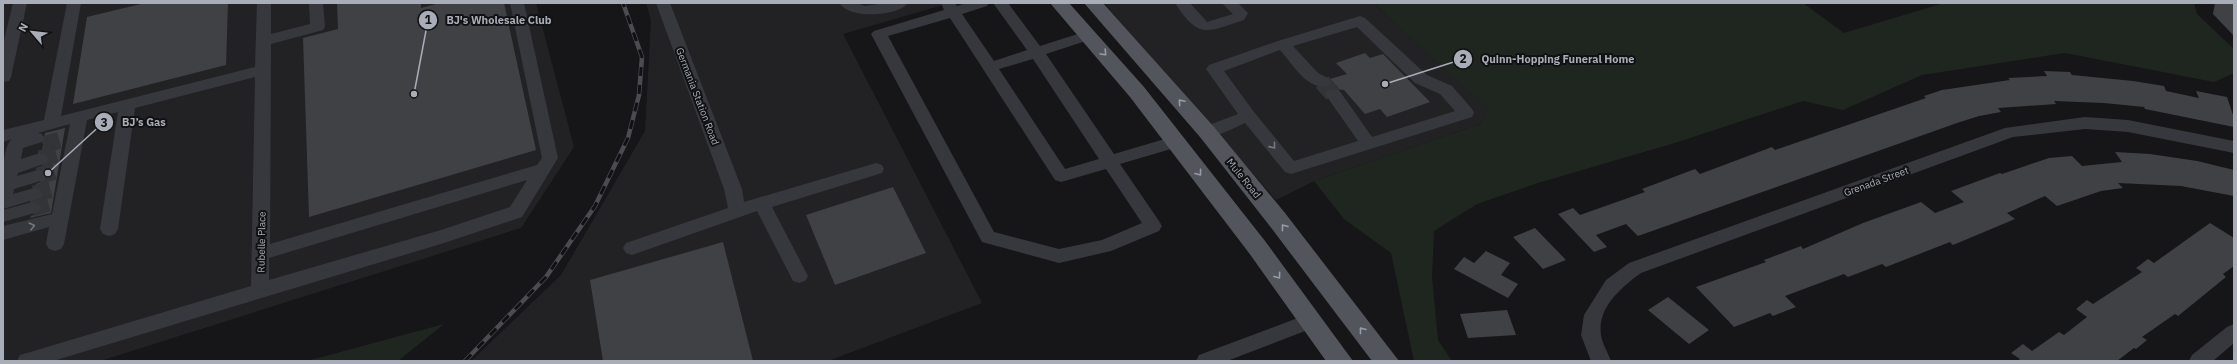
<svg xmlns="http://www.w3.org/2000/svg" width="2237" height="364" font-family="'IBM Plex Sans',sans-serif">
	<rect width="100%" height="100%" fill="#161618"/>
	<g fill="#222225">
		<polygon points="3,3 536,3 574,147 521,228 100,361 3,361"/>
		<polygon points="646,3 950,3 843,34 982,303 828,361 471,361 561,275 645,131 651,20"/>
		<polygon points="1104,3 1375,3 1374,4 1490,111 1480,124 1314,181 1276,200"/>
	</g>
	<g fill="#1e261f">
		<polygon points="1373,3 1803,3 1844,33 1944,3 2194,3 2197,14 2234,49 2234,73 2214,82 2065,53 1922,75 1843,110 1803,101 1678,142 1538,183 1477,204 1434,231 1432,277 1438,340 1452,361 1414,361 1391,253 1344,219 1314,181 1480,124 1489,111"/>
		<polygon points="444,324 398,361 307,361"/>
	</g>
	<g fill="#404145">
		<polygon points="145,3 228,3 226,65 73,104 87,17"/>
		<polygon points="337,3 421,3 421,8 440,3 504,3 536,150 309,217 303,38 338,29"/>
		<polygon points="2215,3 2234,3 2234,36 2213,14"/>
		<polygon points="1365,53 1370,58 1383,54 1430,102 1387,117 1380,109 1365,114 1344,90 1327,88 1324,93 1320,88 1328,88 1331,83 1330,79 1347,74 1336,63"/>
		<polygon points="2044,71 2070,72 2072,75 2133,81 2164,86 2166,91 2199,98 2196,91 2227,97 2234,118 2234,127 2145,109 2144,107 2104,103 2054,101 2056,104 1998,108 2001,112 1979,116 1957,123 1638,236 1626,224 1596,235 1607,247 1594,252 1558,214 1573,208 1580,215 1645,192 1642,189 1695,169 1700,174 1772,147 1775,150 1926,98 1924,96 1942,90 2010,80 2008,78 2047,76"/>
		<polygon points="65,128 51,213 30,218 31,216 39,213 42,208 39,203 34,201 41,199 44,194 41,189 36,187 36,184 44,181 47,177 45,171 39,169 46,164 49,160 47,154 42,152 45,133"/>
		<polygon points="2115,152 2150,154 2197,161 2234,170 2234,196 2181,186 2118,183 2123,188 2101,191 2057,206 2045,196 2007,213 2015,219 1953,245 1950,242 1886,267 1882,264 1848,277 1844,274 1785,296 1796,307 1773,316 1770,313 1734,327 1696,287 1766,262 1764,260 1801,246 1803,249 1863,223 1921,202 1935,213 1964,202 1951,191 2000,173 2002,174 2049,158 2072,156 2082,166 2122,162"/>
		<polygon points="893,187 926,253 835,285 806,215"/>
		<polygon points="2210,223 2234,238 2234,266 2223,274 2226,277 2178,316 2175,314 2142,337 2147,340 2136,349 2134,348 2117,361 2017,361 2020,359 2011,353 2023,344 2032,351 2059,332 2064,335 2087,317 2076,309 2087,300 2093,304 2142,272 2136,268 2148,259 2154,263"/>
		<polygon points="1535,228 1566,260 1543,269 1513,237"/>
		<polygon points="723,242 753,361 603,361 590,280"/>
		<polygon points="1486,251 1510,263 1501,275 1518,284 1508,298 1454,269 1464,257 1474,263"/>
		<polygon points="1668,297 1709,330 1689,344 1648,310"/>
		<polygon points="1507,310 1516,335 1468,338 1460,314"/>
	</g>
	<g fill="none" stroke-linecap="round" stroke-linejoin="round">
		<g stroke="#333438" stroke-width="17" stroke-dasharray="17 8" stroke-linecap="butt">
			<polyline points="1322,82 1333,94"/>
			<polyline points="43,145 64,139"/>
			<polyline points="40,159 61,153"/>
			<polyline points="38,176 59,170"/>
			<polyline points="34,194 56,188"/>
			<polyline points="32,208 53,202"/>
		</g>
		<g fill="#37383d" fill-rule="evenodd">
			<polygon points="13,3 27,3 11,77 9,81 3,82 3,44"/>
			<path d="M67 3H81L61 116 255 67 257 3H271V34L310 24 309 3H323L325 27 323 30 271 44 270 244 537 165 542 158 510 3H524L558 158 522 217 444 243 53 361H17L20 355 27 353 251 286 255 77 135 108 118 229 115 234 109 236 103 234 100 229 118 112 87 120 64 244 61 249 55 251 49 249 46 244 49 227 3 240V226L52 214 70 124 38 133 42 134 44 138 42 142 23 148 21 159 40 153 46 155 48 159 46 163 18 173 17 176 38 170 44 172 46 176 44 180 14 189 13 194 34 188 40 190 43 194 40 198 3 209C3 194 0 148 12 139L3 142V130L44 120ZM527 180 510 207 441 230 269 280V258Z"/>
			<polygon points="656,3 670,3 742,189 744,202 876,163 882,165 884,169 882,173 772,207 808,276 805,281 799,283 793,281 757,211 632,255 626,253 623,248 626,243 728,208 724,189"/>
			<path d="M839 3H856L865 6 885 3H908C899 16 850 20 839 3Z"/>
			<path d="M941 3H955L957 6 966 3H989L987 6 962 14 994 61 1027 50 993 3H1008L1040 46 1087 31 1092 33 1095 36 1092 39 1046 54 1114 154 1175 136 1181 138 1183 142 1181 146 1120 164 1159 221 1162 226 1159 231 1111 251 1059 263 982 242 871 34 874 31 944 10ZM950 18 1055 180 1061 182 1106 169 1142 223 1102 240 1059 249 994 232 888 36ZM1033 59 1099 159 1065 169 999 69Z"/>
			<path d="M1175 3H1190L1207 22 1233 14 1222 3H1238L1248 13 1244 20C1207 32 1199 40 1175 3Z"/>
			<path d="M1360 16 1365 18 1427 75 1452 86 1472 109 1474 113 1472 117 1291 174 1285 172 1245 123C1233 128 1214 140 1201 136L1199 132 1201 128 1238 114 1206 69 1209 65 1278 41ZM1357 27 1415 83 1440 94 1455 111 1372 137 1339 90H1327L1325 94 1358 141 1294 161 1254 112 1224 71 1280 50C1292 63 1307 91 1328 86L1330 82 1328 78 1318 73 1293 46Z"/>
			<path d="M2085 117 2128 120 2234 141V153L2128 132 2085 129 2013 137 1641 273C1622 287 1597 307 1601 335 1602 343 1608 353 1611 361H1591L1581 335 1584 315 1606 280 1629 263 2005 128Z"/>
			<polygon points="32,202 38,204 41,208 38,212 3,222 3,210"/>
			<polygon points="1311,313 1318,316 1320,321 1318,326 1227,361 1196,361 1199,355"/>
			<polygon points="2234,324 2234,343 2213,361 2189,361 2192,355 2227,327"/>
		</g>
		<g fill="#53555c" fill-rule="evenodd">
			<polygon points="1050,3 1069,3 1144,87 1265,241 1353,361 1326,361 1249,253 1130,97"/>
			<polygon points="1084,3 1103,3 1214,127 1285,213 1399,361 1372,361 1269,225 1200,137"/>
		</g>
		<defs>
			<polyline id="rail" points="465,361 546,277 595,206 628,138 639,95 642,57 623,3"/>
		</defs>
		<use href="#rail" stroke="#4a4c52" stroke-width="4.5"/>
		<use href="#rail" stroke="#111113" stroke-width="3" stroke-dasharray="9" stroke-linecap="butt"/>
	</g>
	<defs><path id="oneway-chevron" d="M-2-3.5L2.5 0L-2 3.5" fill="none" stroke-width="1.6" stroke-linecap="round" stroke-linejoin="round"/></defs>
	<g stroke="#979ba6">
		<use href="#oneway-chevron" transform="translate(1104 53) rotate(47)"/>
		<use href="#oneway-chevron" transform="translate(1181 102) rotate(-131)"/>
		<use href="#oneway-chevron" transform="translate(1199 173) rotate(52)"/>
		<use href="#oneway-chevron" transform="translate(1284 227) rotate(-127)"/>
		<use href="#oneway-chevron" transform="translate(1278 276) rotate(54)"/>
		<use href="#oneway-chevron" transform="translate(1362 330) rotate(-128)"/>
	</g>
	<g stroke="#757881">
		<use href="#oneway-chevron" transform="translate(1273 146) rotate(51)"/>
		<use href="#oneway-chevron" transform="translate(32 226) rotate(-14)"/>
	</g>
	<g text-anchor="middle" stroke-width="4" stroke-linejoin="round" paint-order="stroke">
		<g font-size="10" fill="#a8adb8" stroke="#111113">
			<text transform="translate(698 96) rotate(69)" y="4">Germania Station Road</text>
			<text transform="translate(1244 178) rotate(51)" y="4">Mule Road</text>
			<text transform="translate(1876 181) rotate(-20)" y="4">Grenada Street</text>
			<text transform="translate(261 242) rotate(-89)" y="4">Rubelle Place</text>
		</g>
	</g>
	<path fill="none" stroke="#a8adb8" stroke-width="1.5" d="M414 94L428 20M1385 84L1463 59M48 173L104 122"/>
	<g fill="#a8adb8" stroke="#111113" stroke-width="1.5">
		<circle cx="414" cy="94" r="4"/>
		<circle cx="1385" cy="84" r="4"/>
		<circle cx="48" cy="173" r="4"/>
		<circle cx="428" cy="20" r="10"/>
		<circle cx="1463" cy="59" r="10"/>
		<circle cx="104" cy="122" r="10"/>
	</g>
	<g font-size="12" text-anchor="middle" font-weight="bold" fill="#111">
		<text x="428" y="24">1</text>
		<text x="1463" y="63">2</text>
		<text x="104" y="127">3</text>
	</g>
	<g font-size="11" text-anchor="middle" font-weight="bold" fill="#a8adb8" stroke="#111113" stroke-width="4" stroke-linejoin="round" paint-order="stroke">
		<text x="499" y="24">BJ's Wholesale Club</text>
		<text x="1558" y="63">Quinn-Hopping Funeral Home</text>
		<text x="144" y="126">BJ’s Gas</text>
	</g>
	<rect width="2237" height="364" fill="none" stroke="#a8adb8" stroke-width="8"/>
	<g transform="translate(32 32) rotate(298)" stroke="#111113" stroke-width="3" paint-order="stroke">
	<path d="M0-3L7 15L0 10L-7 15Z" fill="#a8adb8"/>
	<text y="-6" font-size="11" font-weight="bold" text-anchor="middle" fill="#a8adb8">N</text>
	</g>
</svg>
